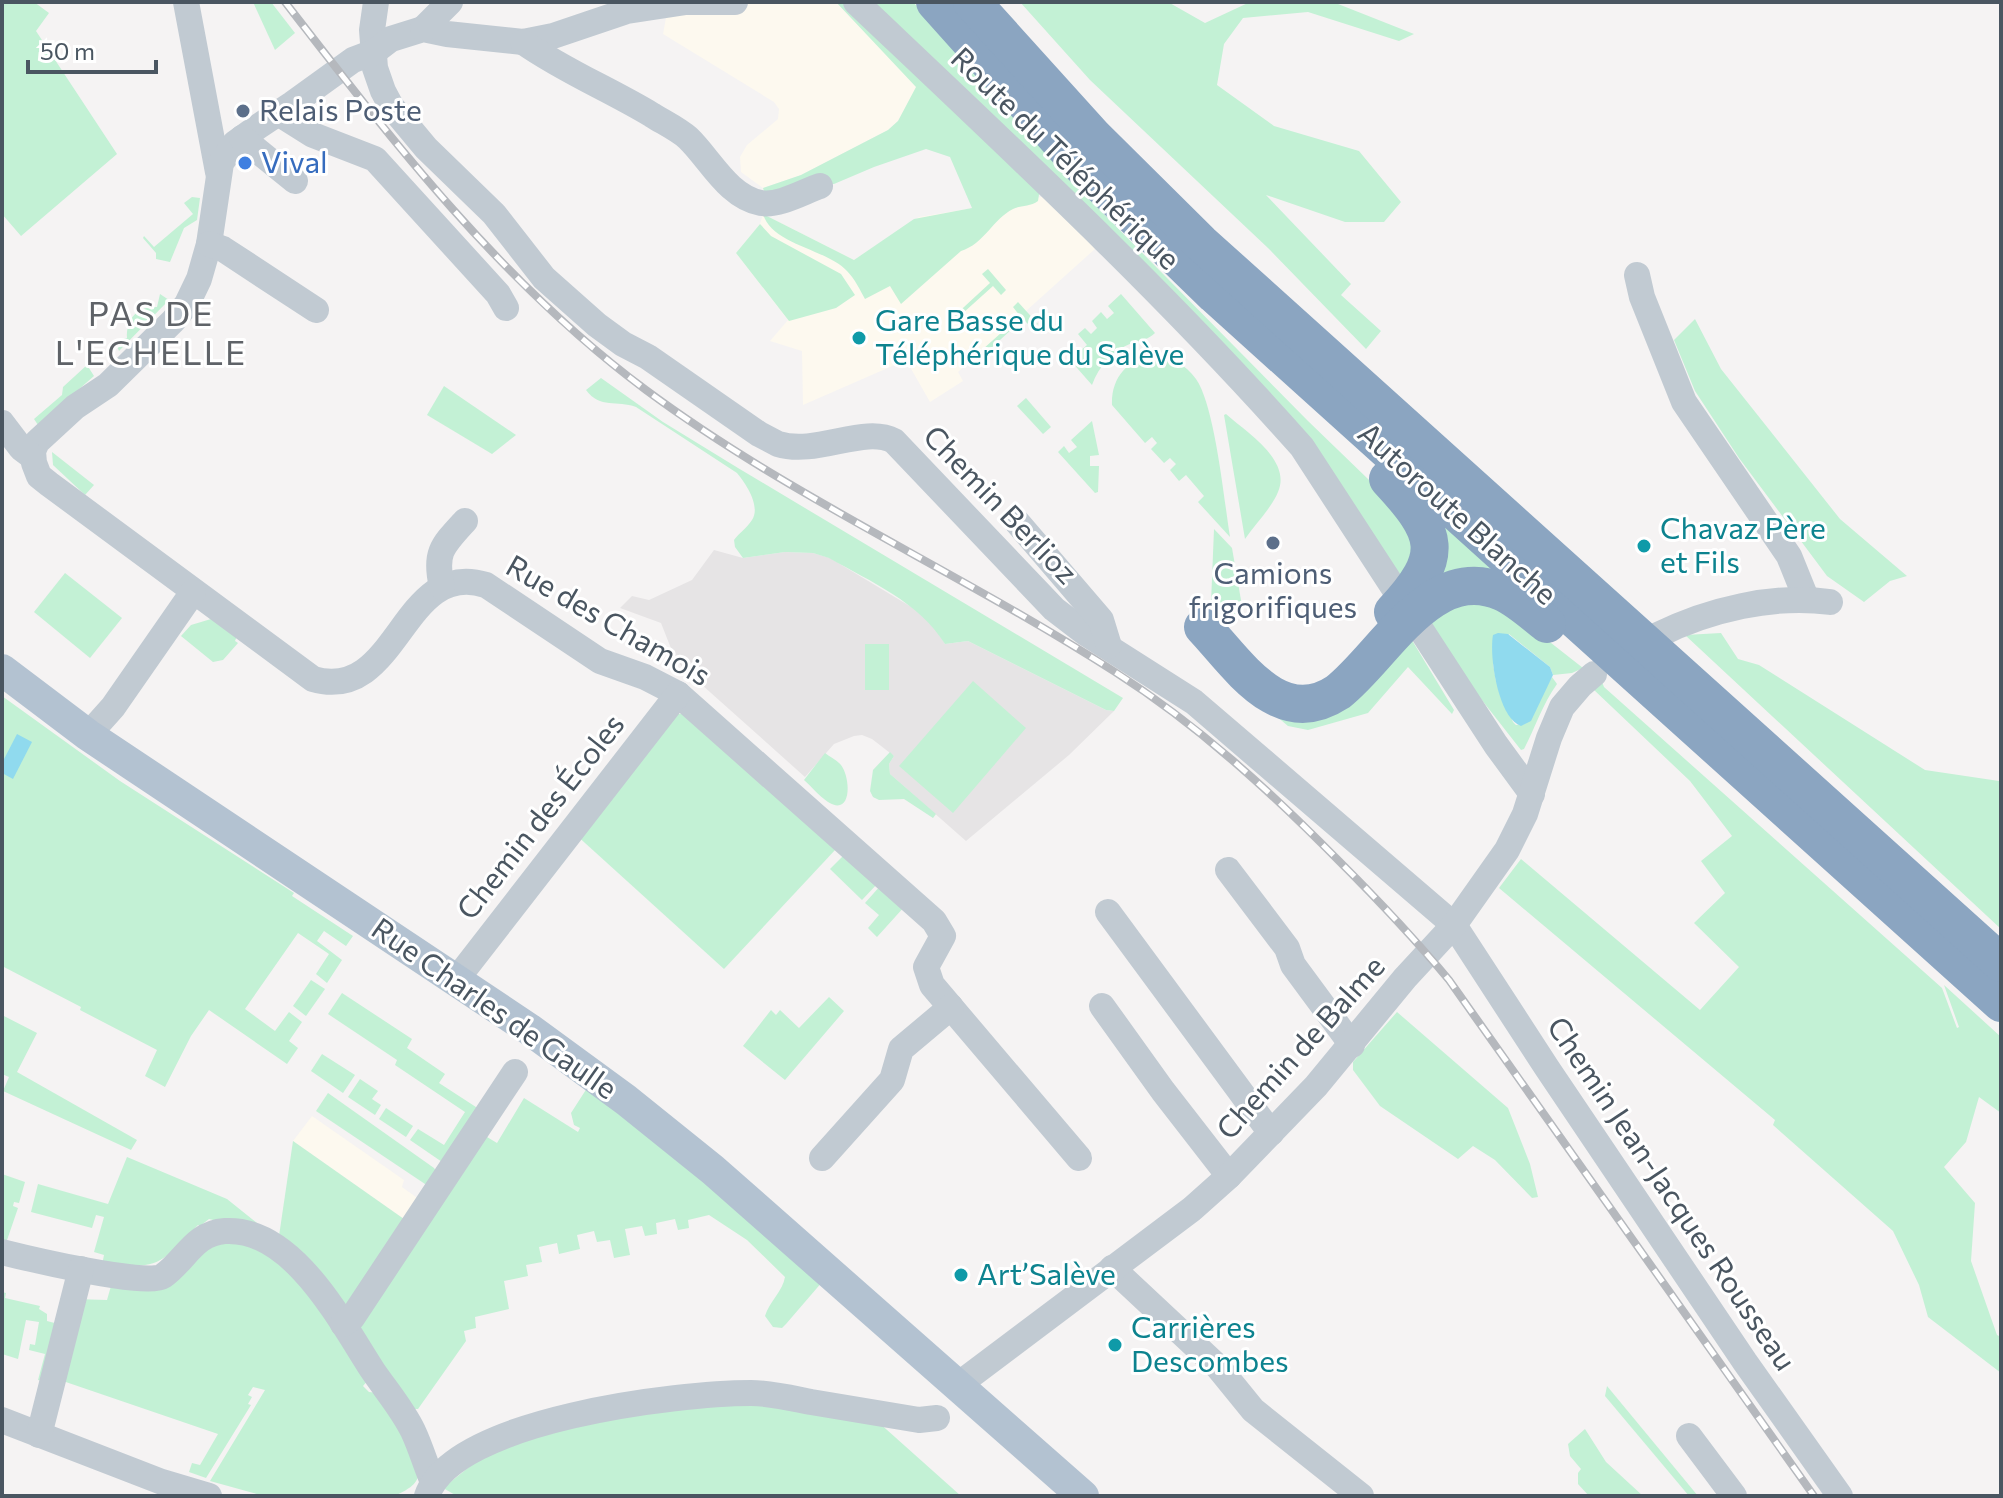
<svg xmlns="http://www.w3.org/2000/svg" width="2003" height="1498" font-family="Commissioner,sans-serif">
	<rect width="100%" height="100%" fill="#f5f3f3"/>
	<g fill="#fdf9ef">
		<polygon points="669,2 836,2 917,87 898,121 888,130 801,175 763,188 741,172 740,157 747,145 778,119 779,109 774,102 663,34"/>
		<polygon points="1044,194 1096,248 958,372 963,381 930,402 906,360 803,405 802,351 770,341 788,320 736,253 760,224 763,214 854,260 919,217 1041,197"/>
		<polygon points="312,1116 404,1180 402,1187 423,1202 411,1224 293,1141"/>
	</g>
	<polygon fill="#e6e4e5" points="714,550 743,558 785,552 813,553 830,558 918,611 937,631 945,644 968,641 1106,710 1114,711 1069,755 966,841 890,774 889,764 894,756 872,739 862,735 854,736 834,744 805,777 683,668 674,656 661,623 620,608 632,596 649,600 692,580"/>
	<g fill="#c3f1d5">
		<polygon points="2,2 34,2 49,13 36,31 117,154 21,236 2,214"/>
		<polygon points="253,2 271,2 295,33 275,50"/>
		<path d="M836 2H844L1040 188 1038 201C1030 207 1021 205 1013 209 993 219 984 244 961 251L901 304 890 286 865 299C860 290 855 279 847 271 827 249 772 245 763 214L854 260 914 219 972 208 950 157 926 149 874 167 834 184 805 183 765 194 763 188 801 175 888 130 898 121 916 87Z"/>
		<polygon points="867,2 913,2 1099,209 1308,421 1397,507 1414,547 1404,584 1322,458"/>
		<polygon points="1020,2 1168,2 1205,23 1250,2 1333,2 1414,34 1399,41 1308,12 1243,18 1224,44 1217,85 1274,126 1359,151 1401,202 1384,222 1345,222 1266,195 1351,284 1341,295 1381,331 1366,349 1268,248 1090,80"/>
		<polygon points="192,197 200,198 197,220 184,228 170,262 156,259 156,253 143,238 144,236 154,247 193,214 184,203"/>
		<polygon points="760,224 771,236 841,274 855,295 836,308 789,321 736,253"/>
		<polygon points="988,269 1006,290 1001,295 993,286 953,322 951,319 990,283 982,274"/>
		<path d="M160 294 169 300 119 351 115 341 127 338C126 319 137 306 157 307Z"/>
		<path d="M1121 294 1155 333C1148 340 1141 340 1132 343 1112 351 1099 366 1092 385L1070 360 1087 345 1078 334 1085 328 1091 334 1097 328 1092 321 1101 312 1107 319 1114 313 1108 306Z"/>
		<polygon points="1018,302 1038,324 1032,328 1023,319 976,362 973,358 1020,316 1013,307"/>
		<polygon points="1695,319 1721,369 1840,519 1907,576 1890,581 1864,602 1827,576 1739,458 1695,391 1674,340"/>
		<path d="M1154 356C1172 357 1185 364 1196 379 1215 406 1224 500 1230 537L1198 502 1204 496 1186 475 1179 481 1170 470 1176 464 1170 458 1164 463 1151 449 1157 443 1152 437 1145 443 1112 405C1111 378 1127 359 1154 356Z"/>
		<polygon points="87,365 94,376 38,425 34,419 62,395 63,387"/>
		<path d="M601 378 663 422 738 468 1123 698 1114 711 1106 710 968 641 945 644C919 602 871 582 829 558L813 553 785 552 743 558 735 547 734 540C739 533 747 528 752 520 761 506 746 484 737 473L636 407C617 400 600 409 586 390Z"/>
		<polygon points="444,386 516,435 492,454 427,415"/>
		<polygon points="1026,398 1051,427 1043,434 1017,406"/>
		<path d="M1226 414C1246 432 1292 460 1278 492 1271 509 1255 524 1245 539L1224 415Z"/>
		<polygon points="1092,421 1099,455 1090,456 1090,466 1099,466 1098,492 1095,493 1058,452 1064,446 1069,453 1077,447 1071,440"/>
		<polygon points="52,452 94,485 85,495 53,465"/>
		<polygon points="1428,512 1538,608 1443,583"/>
		<polygon points="1214,529 1232,548 1242,606 1236,616 1227,619 1216,615 1211,603"/>
		<polygon points="65,573 122,618 90,658 34,612"/>
		<path d="M1471 601 1514 614 1583 668 1572 673 1553 675 1550 667 1509 634 1493 664 1496 681 1513 722 1516 725 1525 724 1552 677 1557 684C1543 703 1535 728 1524 749L1521 750 1474 690 1427 617Z"/>
		<polygon points="211,619 237,636 235,641 238,643 223,660 213,662 181,636 191,625"/>
		<polygon points="1721,633 1738,659 1759,665 1925,770 1999,781 2001,784 2001,929 1685,635"/>
		<polygon points="1410,637 1454,710 1452,714 1408,667 1368,713 1308,730 1288,726 1261,703 1279,712"/>
		<rect x="865" y="644" width="24" height="46"/>
		<polygon points="973,681 1026,728 953,813 899,766"/>
		<polygon points="1602,682 1604,687 1942,988 1957,1028 1959,1027 1944,985 2001,1037 2001,1113 1979,1097 1966,1142 1944,1167 1975,1203 1971,1261 1997,1335 2001,1337 2001,1373 1928,1317 1919,1285 1893,1231 1773,1125 1775,1120 1499,888 1521,859 1700,1010 1739,967 1694,923 1725,893 1701,861 1732,836 1690,781 1593,689"/>
		<polygon points="2,696 120,781 294,893 292,896 353,936 346,946 324,931 317,941 342,960 327,983 316,974 329,954 298,933 245,1009 275,1031 289,1012 302,1022 289,1041 298,1048 287,1064 209,1010 191,1036 165,1087 145,1076 157,1050 80,1010 81,1007 2,966"/>
		<polygon points="671,714 684,714 836,849 724,969 574,833"/>
		<polygon points="890,752 894,756 889,764 890,774 936,814 933,818 904,799 879,800 873,797 870,791 873,770"/>
		<path d="M825 753C830 757 837 760 841 765 851 778 852 817 828 802 819 796 812 787 804 780Z"/>
		<polygon points="846,853 878,883 862,900 830,869"/>
		<polygon points="881,885 905,906 877,937 868,928 879,915 865,903"/>
		<polygon points="311,980 325,989 306,1016 293,1006"/>
		<polygon points="342,993 412,1039 407,1048 445,1074 439,1083 479,1109 445,1164 410,1140 418,1129 444,1145 465,1112 395,1065 397,1060 328,1014"/>
		<polygon points="829,997 844,1011 785,1080 743,1046 771,1010 776,1015 780,1010 799,1028"/>
		<polygon points="1397,1012 1508,1108 1530,1164 1538,1197 1532,1198 1495,1160 1473,1146 1458,1159 1380,1106 1353,1070 1353,1062"/>
		<polygon points="2,1015 37,1033 17,1072 137,1140 131,1150 3,1091 9,1077 2,1074"/>
		<polygon points="322,1054 355,1075 343,1093 311,1071"/>
		<polygon points="360,1079 378,1091 372,1099 381,1105 375,1115 348,1097"/>
		<path d="M589 1085 823 1281 786 1324 782 1328 773 1327 765 1316C769 1302 783 1291 785 1277L747 1240 709 1215 688 1220 689 1228 678 1230 675 1219 656 1223 657 1234 645 1236 642 1226 625 1229 630 1255 614 1258 610 1240 597 1242 594 1231 577 1235 580 1249 559 1254 557 1243 539 1247 542 1262 526 1265 528 1276 504 1281 509 1309 475 1317 476 1328 464 1331 466 1341 418 1409H409L356 1329 482 1134 497 1143 524 1098 578 1132 580 1128 574 1125 571 1113Z"/>
		<polygon points="328,1093 434,1168 438,1174 431,1188 316,1111"/>
		<polygon points="386,1108 413,1126 406,1137 379,1119"/>
		<polygon points="293,1141 411,1224 351,1307 340,1305 279,1236"/>
		<path d="M127 1157 227 1199 257 1223 222 1222 209 1219 200 1226 198 1225C156 1268 162 1267 102 1265L104 1255 94 1252 104 1217 96 1215 92 1228 31 1212 38 1184 108 1204Z"/>
		<polygon points="2,1174 25,1182 19,1203 14,1202 13,1206 18,1208 5,1246 2,1245"/>
		<path d="M244 1241 294 1267 369 1379 363 1386 369 1392 378 1393 400 1426 419 1473C417 1486 406 1490 395 1496H264L210 1481 265 1390 253 1387 248 1395 252 1397 248 1404 251 1405 206 1478 189 1472 192 1463 200 1465 218 1434 57 1379 75 1299 107 1300 113 1279 160 1286 200 1246Z"/>
		<polygon points="2,1292 6,1293 5,1298 40,1306 39,1309 47,1314 47,1321 62,1325 47,1382 38,1380 45,1354 29,1350 30,1344 35,1345 39,1322 26,1320 18,1359 2,1354"/>
		<polygon points="1607,1386 1698,1496 1689,1496 1605,1396"/>
		<polygon points="690,1404 789,1406 877,1421 961,1496 457,1496 443,1488 479,1459 531,1436"/>
		<polygon points="1585,1429 1606,1462 1643,1496 1589,1496 1578,1484 1578,1473 1581,1469 1570,1456 1568,1444"/>
	</g>
	<g fill="#90daee">
		<path d="M1498 633 1508 634 1550 667 1553 675 1531 721 1521 726C1498 718 1489 656 1493 635Z"/>
		<polygon points="17,734 32,742 13,779 2,773 2,763"/>
	</g>
	<g fill="none" stroke-linecap="round" stroke-linejoin="round">
		<g stroke="#c1cad2" stroke-width="26">
			<polyline points="186,2 218,172"/>
			<path d="M376 2 372 30 375 68 383 91 391 106 426 148 494 214 544 278 597 325 623 344 648 357 759 434 778 444C817 456 864 425 894 441L1054 609 1084 632 1194 702 1454 925 1547 1068 1745 1362 1840 1496"/>
			<path d="M735 2H686L627 11 553 36 523 42 447 34 423 29 391 39 374 52 353 60 292 104 259 126 235 143 221 163 209 244 199 279 187 304 173 321 108 385 75 407 37 442 33 451 34 463 39 476 49 484 313 679C399 704 401 558 486 585L600 661 645 677 678 694 934 921 943 936 926 967 932 985 1079 1158"/>
			<path d="M856 2C1008 146 1163 290 1302 447L1496 745 1532 794"/>
			<polyline points="423,29 450,2"/>
			<path d="M523 42C564 71 609 89 652 115 663 122 678 129 688 138 710 159 728 197 761 203 779 206 803 192 820 186"/>
			<polyline points="278,113 313,135 375,159 498,294 506,308"/>
			<polyline points="242,138 295,181"/>
			<polyline points="209,244 223,249 316,310"/>
			<polyline points="1637,275 1642,297 1684,402 1789,556 1806,598"/>
			<polyline points="2,423 21,448 33,457"/>
			<polyline points="1017,522 1101,620 1109,646"/>
			<path d="M442 587C434 553 442 546 465 521"/>
			<path d="M1658 635C1708 610 1774 594 1830 602"/>
			<polyline points="88,735 113,707 193,592"/>
			<polyline points="1228,870 1287,948 1293,965 1352,1045"/>
			<polyline points="1108,912 1271,1133"/>
			<polyline points="456,980 678,694"/>
			<polyline points="1102,1006 1163,1091 1229,1176"/>
			<polyline points="822,1158 892,1080 901,1049 951,1007"/>
			<path d="M2 1252C26 1258 147 1287 163 1276 185 1261 194 1233 225 1231 293 1227 341 1322 373 1371 386 1390 403 1410 413 1431 421 1448 426 1466 433 1482"/>
			<polyline points="1112,1268 1218,1367 1253,1410 1361,1496"/>
			<polyline points="343,1324 352,1318 515,1072"/>
			<polyline points="958,1385 1192,1209 1229,1176 1316,1086 1405,978 1454,925 1507,850 1525,814 1549,738 1562,707 1580,686 1594,674"/>
			<polyline points="2,1420 162,1482 209,1496"/>
			<polyline points="39,1435 81,1269"/>
			<polyline points="1689,1436 1734,1496"/>
			<path d="M427 1496C452 1419 681 1393 751 1393 771 1393 791 1398 811 1402 847 1408 883 1414 919 1420L937 1418"/>
		</g>
		<polyline stroke="#b3c2d1" stroke-width="32" points="2,670 88,735 529,1029 626,1100 713,1170 1083,1496"/>
		<g stroke="#8ba5c1" stroke-width="38">
			<polyline points="935,2 1081,165 1215,295 2001,1003"/>
			<polyline points="972,2 1093,136 1201,243 2001,963"/>
			<path d="M1388 479C1439 534 1446 555 1393 612"/>
			<path d="M1203 627C1238 664 1279 731 1338 692 1384 656 1431 561 1502 592 1518 599 1533 613 1547 624"/>
		</g>
		<defs>
			<path id="rail" d="M285 2C394 143 502 283 646 390 793 499 962 573 1115 672 1198 725 1270 791 1339 861 1377 899 1414 938 1449 980L1814 1496"/>
		</defs>
		<use href="#rail" stroke="#b5b8bd" stroke-width="8"/>
		<use href="#rail" stroke="#fff" stroke-width="5" stroke-dasharray="15" stroke-linecap="butt"/>
	</g>
	<g fill="#5c6f8a" stroke="#fff" stroke-width="3">
		<circle cx="243" cy="111" r="8"/>
		<circle cx="1273" cy="543" r="8"/>
	</g>
	<circle fill="#3f7fe0" stroke="#fff" stroke-width="3" cx="245" cy="163" r="8"/>
	<g fill="#0f9aa8" stroke="#fff" stroke-width="3">
		<circle cx="859" cy="338" r="8"/>
		<circle cx="1644" cy="546" r="8"/>
		<circle cx="961" cy="1275" r="8"/>
		<circle cx="1115" cy="1345" r="8"/>
	</g>
	<g text-anchor="middle" stroke-width="6" stroke-linejoin="round" paint-order="stroke">
		<g font-size="30" fill="#4e5e75" stroke="#fff" text-anchor="start">
			<text x="259" y="121">Relais Poste</text>
			<text x="1273" y="584" text-anchor="middle">Camions<tspan x="1273" dy="34">frigorifiques</tspan></text>
		</g>
		<g font-size="30" fill="#4a5661" stroke="#fff">
			<text transform="translate(1065 159) rotate(44)" y="10">Route du Téléphérique</text>
			<text transform="translate(1000 505) rotate(46)" y="10">Chemin Berlioz</text>
			<text transform="translate(1457 514) rotate(42)" y="10">Autoroute Blanche</text>
			<text transform="translate(608 621) rotate(30)" y="10">Rue des Chamois</text>
			<text transform="translate(541 817) rotate(-52)" y="10">Chemin des Écoles</text>
			<text transform="translate(494 1009) rotate(35)" y="10">Rue Charles de Gaulle</text>
			<text transform="translate(1301 1048) rotate(-48)" y="10">Chemin de Balme</text>
			<text transform="translate(1671 1194) rotate(56)" y="10">Chemin Jean-Jacques Rousseau</text>
		</g>
		<g font-size="30" fill="#366cbe" stroke="#fff" text-anchor="start">
			<text x="261" y="173">Vival</text>
		</g>
		<g font-size="30" fill="#0d838f" stroke="#fff" text-anchor="start">
			<text x="875" y="331">Gare Basse du<tspan x="875" dy="34">Téléphérique du Salève</tspan></text>
			<text x="1660" y="539">Chavaz Père<tspan x="1660" dy="34">et Fils</tspan></text>
			<text x="977" y="1285">Art’Salève</text>
			<text x="1131" y="1338">Carrières<tspan x="1131" dy="34">Descombes</tspan></text>
		</g>
		<g font-size="34" letter-spacing="2" fill="#5f6368" stroke="#fff">
			<text x="151" y="326">PAS DE<tspan x="151" dy="39">L'ECHELLE</tspan></text>
		</g>
	</g>
	<rect width="2003" height="1498" fill="none" stroke="#4a5661" stroke-width="8"/>
	<path d="M28 60v12h128v-12" fill="none" stroke="#4a5661" stroke-width="4"/>
	<text x="40" y="60" font-size="24" fill="#4a5661" stroke="#ffffff" stroke-width="6" paint-order="stroke">50 m</text>
</svg>
